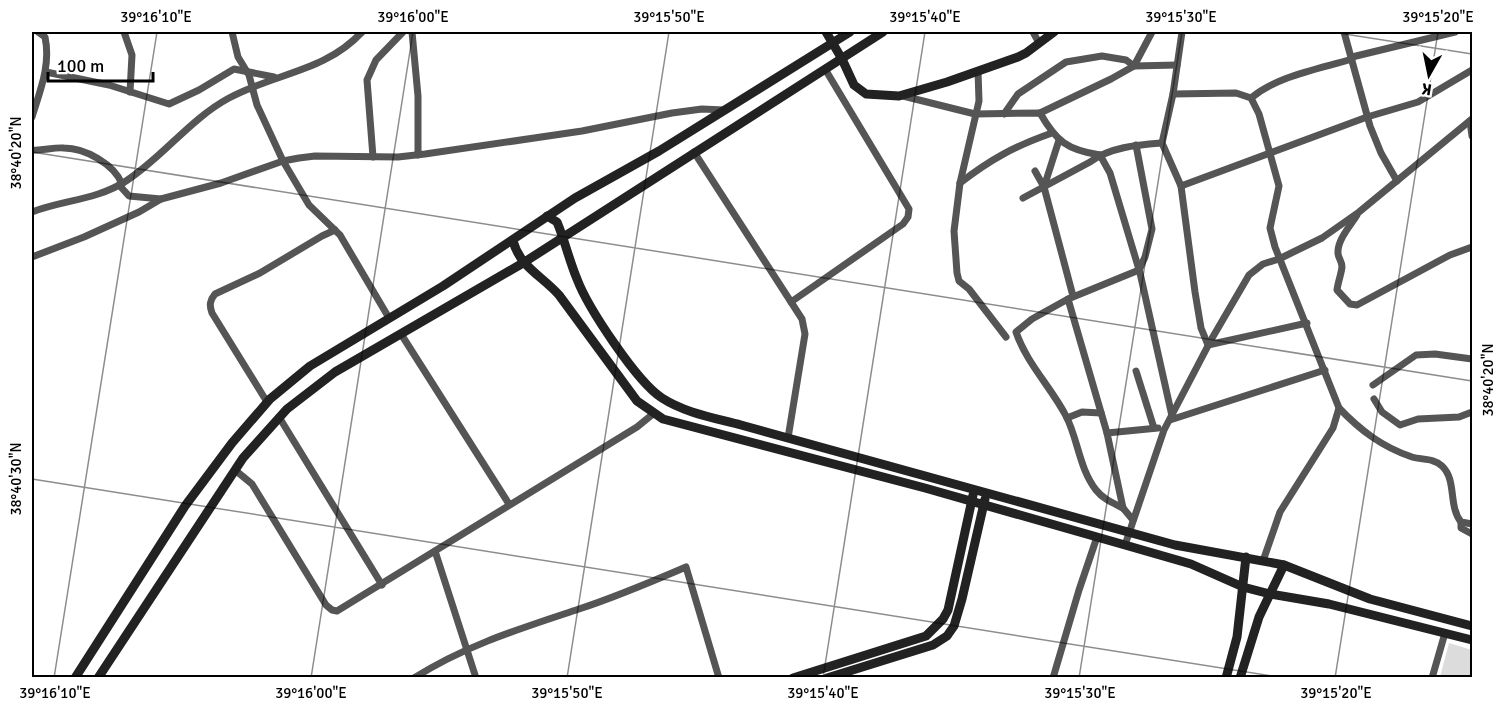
<svg xmlns="http://www.w3.org/2000/svg" width="1504" height="709" font-family="Signika,sans-serif">
	<rect width="100%" height="100%" fill="#fff"/>
	<polygon fill="#dcdcdc" points="1449,643 1472,650 1472,677 1440,677"/>
	<g fill="none" stroke-linecap="round" stroke-linejoin="round">
		<g stroke="#555" stroke-width="7">
			<polyline points="124,32 132,55 130,92"/>
			<polyline points="232,32 238,57 249,75 257,105 283,161 309,205 340,235 389,318"/>
			<polyline points="412,32 418,96 418,155"/>
			<polyline points="1033,32 1039,43"/>
			<polyline points="1344,32 1370,126 1381,153 1397,181"/>
			<polyline points="1352,57 1455,32"/>
			<polyline points="978,71 979,101 960,183 954,231 957,273 959,281 969,289 1006,337"/>
			<polyline points="46,72 109,85 169,104 199,90 234,69 274,77"/>
			<polyline points="1173,94 1236,93 1251,98 1259,114 1279,186 1270,228 1275,247 1339,408 1333,428 1280,512 1263,561"/>
			<path d="M903 96 975 114 1040 113C1056 141 1067 150 1100 155"/>
			<path d="M1251 98C1277 76 1319 69 1352 59"/>
			<polyline points="1040,113 1111,79 1134,66 1177,65"/>
			<polyline points="1004,114 1018,94 1066,62 1102,56 1126,60 1134,66 1152,32"/>
			<path d="M32 117C40 91 51 65 45 37L38 32"/>
			<polyline points="1470,121 1472,136"/>
			<polyline points="1162,143 1173,94 1182,32"/>
			<path d="M32 150C43 151 53 147 64 148 85 148 114 164 122 184"/>
			<polyline points="694,152 802,319 805,334 788,438"/>
			<polyline points="1100,155 1110,173 1140,273 1172,416"/>
			<polyline points="373,157 367,80 376,60 403,32"/>
			<polyline points="1035,171 1044,187 1073,296"/>
			<path d="M960 183C991 159 1015 146 1052 133"/>
			<polyline points="119,185 129,196 161,199"/>
			<polyline points="1181,186 1367,117 1418,102 1472,70"/>
			<polyline points="1044,187 1059,140"/>
			<path d="M1023 198 1090 162C1110 147 1137 145 1162 143L1181 186 1195 292 1201 328 1208 345 1307 323"/>
			<path d="M32 212C63 200 97 200 126 181 163 157 190 119 229 98 275 73 325 72 362 32"/>
			<path d="M1357 215C1351 225 1337 240 1338 253 1338 258 1342 261 1342 267 1341 275 1338 282 1337 290L1350 304 1357 305 1450 255 1472 247"/>
			<polyline points="32,257 84,237 139,212 161,199 221,183 283,161 299,158 315,156 398,157 425,154 582,131 672,113 702,109 724,110"/>
			<polyline points="1068,299 1107,433 1123,508 1133,520"/>
			<polyline points="791,302 903,224 908,217 909,209 825,69"/>
			<polyline points="401,334 509,504"/>
			<polyline points="1136,371 1154,428"/>
			<polyline points="1373,385 1416,355 1435,354 1472,359"/>
			<polyline points="1374,399 1382,412 1400,425 1418,419 1459,417 1472,412"/>
			<path d="M267 402 212 313C209 305 210 300 215 294L260 273 322 236 335 230"/>
			<path d="M1339 408C1360 430 1382 447 1412 457 1422 460 1434 458 1442 466 1457 480 1448 506 1461 522L1472 524"/>
			<polyline points="279,417 382,585"/>
			<polyline points="1067,418 1082,412 1101,413"/>
			<polyline points="1170,420 1325,370"/>
			<polyline points="1107,433 1158,428"/>
			<polyline points="235,470 252,484 326,605 332,610 337,611 637,427 653,414"/>
			<path d="M1123 508C1113 503 1103 499 1096 490 1079 468 1078 439 1066 416 1051 387 1027 364 1016 332L1032 319 1068 299 1139 270 1145 257 1152 229 1136 145"/>
			<polyline points="1461,522 1461,528 1472,534"/>
			<polyline points="1125,545 1164,430 1211,340 1249,275 1263,264 1279,259 1322,238 1359,212 1472,119"/>
			<polyline points="435,551 476,678"/>
			<path d="M414 678C466 645 522 628 579 609 616 597 651 582 686 567L719 678"/>
			<polyline points="1053,678 1079,590 1097,537"/>
			<polyline points="1432,678 1445,633"/>
		</g>
		<g stroke="#222" stroke-width="9">
			<polyline points="826,32 842,59 854,85 866,94 899,96 947,82 1018,57 1026,53 1054,32"/>
			<path d="M547 216 557 222C565 241 569 260 577 279 588 308 637 382 662 398 685 413 715 418 741 425L1175 545 1284 565 1370 599 1472 626"/>
			<path d="M513 241C520 267 541 275 559 295L637 401 663 419 925 488 1125 545 1191 564 1243 587 1270 594 1329 604 1472 640"/>
			<polyline points="75,678 185,506 232,443 270,399 310,366 443,286 575,198 659,151 850,32"/>
			<polyline points="98,678 243,458 287,409 335,372 523,263 883,32"/>
			<polyline points="793,678 926,636 943,619 948,610 973,495"/>
			<polyline points="827,678 933,645 947,636 954,626 962,599 985,499"/>
			<polyline points="1226,678 1237,637 1246,557"/>
			<polyline points="1240,678 1259,617 1284,565"/>
		</g>
	</g>
	<path fill="none" stroke="#000" stroke-width="1.5" stroke-opacity="0.45" d="M1332 32 1472 54M32 152 1472 381M32 479 1284 678M54 678 157 32M311 678 413 32M567 678 669 32M823 678 925 32M1079 678 1182 32M1335 678 1438 32"/>
	<rect width="1504" height="709" fill="none" stroke="#ffffff" stroke-width="66"/>
	<g transform="translate(1429 75) rotate(189)" stroke="#ffffff" stroke-width="4.5" paint-order="stroke">
	<path d="M0-4.5L10 22L0 15L-10 22Z" fill="#000000"/>
	<text y="-9" font-size="16" font-weight="bold" text-anchor="middle" fill="#000000">K</text>
	</g>
	<path d="M48 72v9h105v-9" fill="none" stroke="#000000" stroke-width="3"/>
	<text x="57" y="72" font-size="18" fill="#000000" stroke="#ffffff" stroke-width="4.5" paint-order="stroke">100 m</text>
	<rect x="33" y="33" width="1438" height="643" fill="none" stroke="#000" stroke-width="2"/>
	<g font-size="15" text-anchor="middle" fill="#000">
		<text x="156" y="22">39°16'10"E</text>
		<text x="413" y="22">39°16'00"E</text>
		<text x="669" y="22">39°15'50"E</text>
		<text x="925" y="22">39°15'40"E</text>
		<text x="1181" y="22">39°15'30"E</text>
		<text x="1438" y="22">39°15'20"E</text>
		<text transform="translate(16 153) rotate(-90)" y="5">38°40'20"N</text>
		<text transform="translate(1488 380) rotate(-90)" y="5">38°40'20"N</text>
		<text transform="translate(16 479) rotate(-90)" y="5">38°40'30"N</text>
		<text x="55" y="698">39°16'10"E</text>
		<text x="311" y="698">39°16'00"E</text>
		<text x="567" y="698">39°15'50"E</text>
		<text x="823" y="698">39°15'40"E</text>
		<text x="1080" y="698">39°15'30"E</text>
		<text x="1336" y="698">39°15'20"E</text>
	</g>
</svg>
